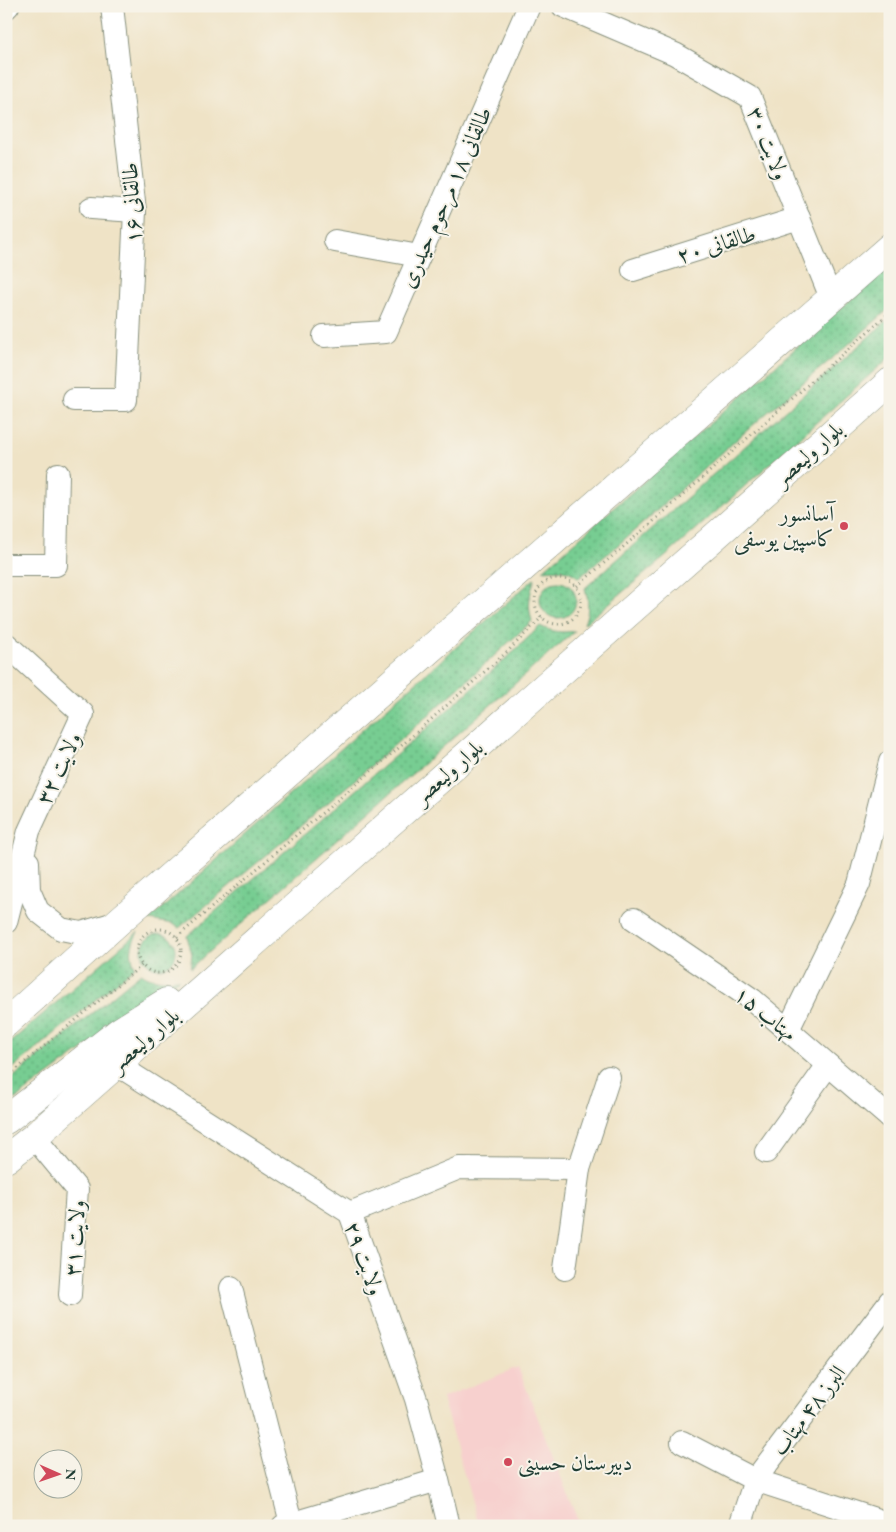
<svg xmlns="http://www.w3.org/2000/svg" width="896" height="1532" font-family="'EB Garamond',Amiri,serif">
	<defs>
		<pattern id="green-dots" width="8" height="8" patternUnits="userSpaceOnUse" patternTransform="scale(1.25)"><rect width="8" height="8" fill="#77cd92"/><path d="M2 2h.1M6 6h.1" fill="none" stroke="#61a878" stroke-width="1.8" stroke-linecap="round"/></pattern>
	</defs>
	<rect width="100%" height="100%" fill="#f7f3e8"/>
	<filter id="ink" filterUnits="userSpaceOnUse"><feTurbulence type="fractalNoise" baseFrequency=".02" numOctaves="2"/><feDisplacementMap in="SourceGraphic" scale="10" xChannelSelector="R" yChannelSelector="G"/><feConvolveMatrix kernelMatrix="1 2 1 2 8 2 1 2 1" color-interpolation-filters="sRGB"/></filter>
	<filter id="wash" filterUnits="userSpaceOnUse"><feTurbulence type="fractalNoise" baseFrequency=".0096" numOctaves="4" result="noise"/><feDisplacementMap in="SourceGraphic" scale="20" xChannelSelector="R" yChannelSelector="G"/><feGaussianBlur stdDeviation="1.12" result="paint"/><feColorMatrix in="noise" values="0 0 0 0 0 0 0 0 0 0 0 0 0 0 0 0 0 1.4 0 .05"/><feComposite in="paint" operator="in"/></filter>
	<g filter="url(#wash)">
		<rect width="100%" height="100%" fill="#efe3c6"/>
		<polygon fill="#f7d0ce" points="518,1367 580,1526 479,1526 442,1398"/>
		<g fill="url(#green-dots)" stroke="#4b8563">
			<path d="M890 265V308C850 344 809 378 768 412 705 467 644 524 579 578 568 568 557 569 543 570Z"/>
			<path d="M890 318V357L665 557 584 624C589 610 589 603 585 588Z"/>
			<path d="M535 578C530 593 527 605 532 621 418 727 299 829 179 928L173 924 149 920 388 707Z"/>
			<circle cx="558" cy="600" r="18"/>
			<path d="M540 626C552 632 561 633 575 631L190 969 192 955 187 936 417 737 510 655Z"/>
			<path d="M138 932C131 946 129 952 135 967L6 1074V1046Z"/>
			<circle cx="159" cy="951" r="17"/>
			<path d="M141 973C153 981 164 980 179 979L6 1106V1083Z"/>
		</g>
	</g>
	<g filter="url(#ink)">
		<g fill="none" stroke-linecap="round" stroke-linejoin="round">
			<defs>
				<g id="minor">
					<polyline points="563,6 675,54 750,97 831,298"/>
					<polyline points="6,8 8,6"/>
					<polyline points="91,208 135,211"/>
					<polyline points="335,241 419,256"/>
					<polyline points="633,270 799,218"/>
					<polyline points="324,336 386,332 529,6"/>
					<polyline points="74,400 126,400 135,211 112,6"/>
					<polyline points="6,565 56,565 58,474"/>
					<polyline points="6,644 83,714 29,831 6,922"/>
					<polyline points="28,862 29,890 38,911 61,929 81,933 115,923"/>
					<polyline points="634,919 753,1000 890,1118"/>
					<polyline points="788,1030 859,884 890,762"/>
					<polyline points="116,1064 350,1213 416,1399 438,1480 449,1526"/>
					<polyline points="34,1137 77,1189 70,1295"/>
					<polyline points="766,1152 828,1065"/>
					<polyline points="350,1213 459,1168 579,1169 609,1077"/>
					<polyline points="565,1269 579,1169"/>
					<polyline points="231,1288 291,1523"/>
					<polyline points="682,1442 755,1480 890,1524"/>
					<polyline points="283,1526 438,1480"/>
					<polyline points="740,1526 755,1480 890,1301"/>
				</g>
				<g id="primary">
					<polyline points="6,1023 119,921 890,247"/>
					<polyline points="6,1120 120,1031 166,1002"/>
					<polyline points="6,1159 34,1137 890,382"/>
				</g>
			</defs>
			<use href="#minor" stroke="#87907d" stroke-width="24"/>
			<use href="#primary" stroke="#87907d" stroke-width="29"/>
			<g stroke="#87907d" stroke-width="3" stroke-dasharray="1 4" stroke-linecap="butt">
				<circle cx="558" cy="601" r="23"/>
				<polyline points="577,586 648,526 890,312"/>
				<circle cx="159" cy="951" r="22"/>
				<polyline points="177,937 409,739 508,651 542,617"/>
				<polyline points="6,1078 142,965"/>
			</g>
			<use href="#minor" stroke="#fff" stroke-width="22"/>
			<use href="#primary" stroke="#fff" stroke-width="28"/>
		</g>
	</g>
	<g fill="#d1495b" stroke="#f7f3e8" stroke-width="2">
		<circle cx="844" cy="526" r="5"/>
		<circle cx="508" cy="1462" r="5"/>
	</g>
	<g text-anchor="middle" stroke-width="4" stroke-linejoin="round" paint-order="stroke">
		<g font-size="22" fill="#1f3d34" stroke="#f7f3e8">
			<text transform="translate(769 143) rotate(68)" y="8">ولایت ۳۰</text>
			<text transform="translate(445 197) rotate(-66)" y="8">طالقانی ۱۸ مرحوم حیدری</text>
			<text transform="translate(131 203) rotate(-93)" y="8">طالقانی ۱۶</text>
			<text transform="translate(716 244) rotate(-17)" y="8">طالقانی ۲۰</text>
			<text transform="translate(808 453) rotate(-41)" y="8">بلوار ولیعصر</text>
			<text transform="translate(58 768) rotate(-65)" y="8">ولایت ۳۲</text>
			<text transform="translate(448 771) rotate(-41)" y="8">بلوار ولیعصر</text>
			<text transform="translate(766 1013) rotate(39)" y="8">مهتاب ۱۵</text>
			<text transform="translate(144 1039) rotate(-41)" y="8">بلوار ولیعصر</text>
			<text transform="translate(74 1238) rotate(-86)" y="8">ولایت ۳۱</text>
			<text transform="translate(365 1258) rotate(70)" y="8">ولایت ٢٩</text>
			<text transform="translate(808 1410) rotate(-53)" y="8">البرز ۴۸ مهتاب</text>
		</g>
		<g font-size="22" fill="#1f3d34" stroke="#f7f3e8" text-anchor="end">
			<text x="834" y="521">آسانسور<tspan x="834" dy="25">کاسپین یوسفی</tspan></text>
			<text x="518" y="1470" text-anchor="start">دبیرستان حسینی</text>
		</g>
	</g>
	<rect width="896" height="1532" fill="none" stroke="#f7f3e8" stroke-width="25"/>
	<g transform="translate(58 1474) rotate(92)"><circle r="24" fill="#f7f3e8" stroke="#a1aaa0"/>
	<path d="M0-4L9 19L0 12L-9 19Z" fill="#d1495b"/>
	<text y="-8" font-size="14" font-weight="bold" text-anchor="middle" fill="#1f3d34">N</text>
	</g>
</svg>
